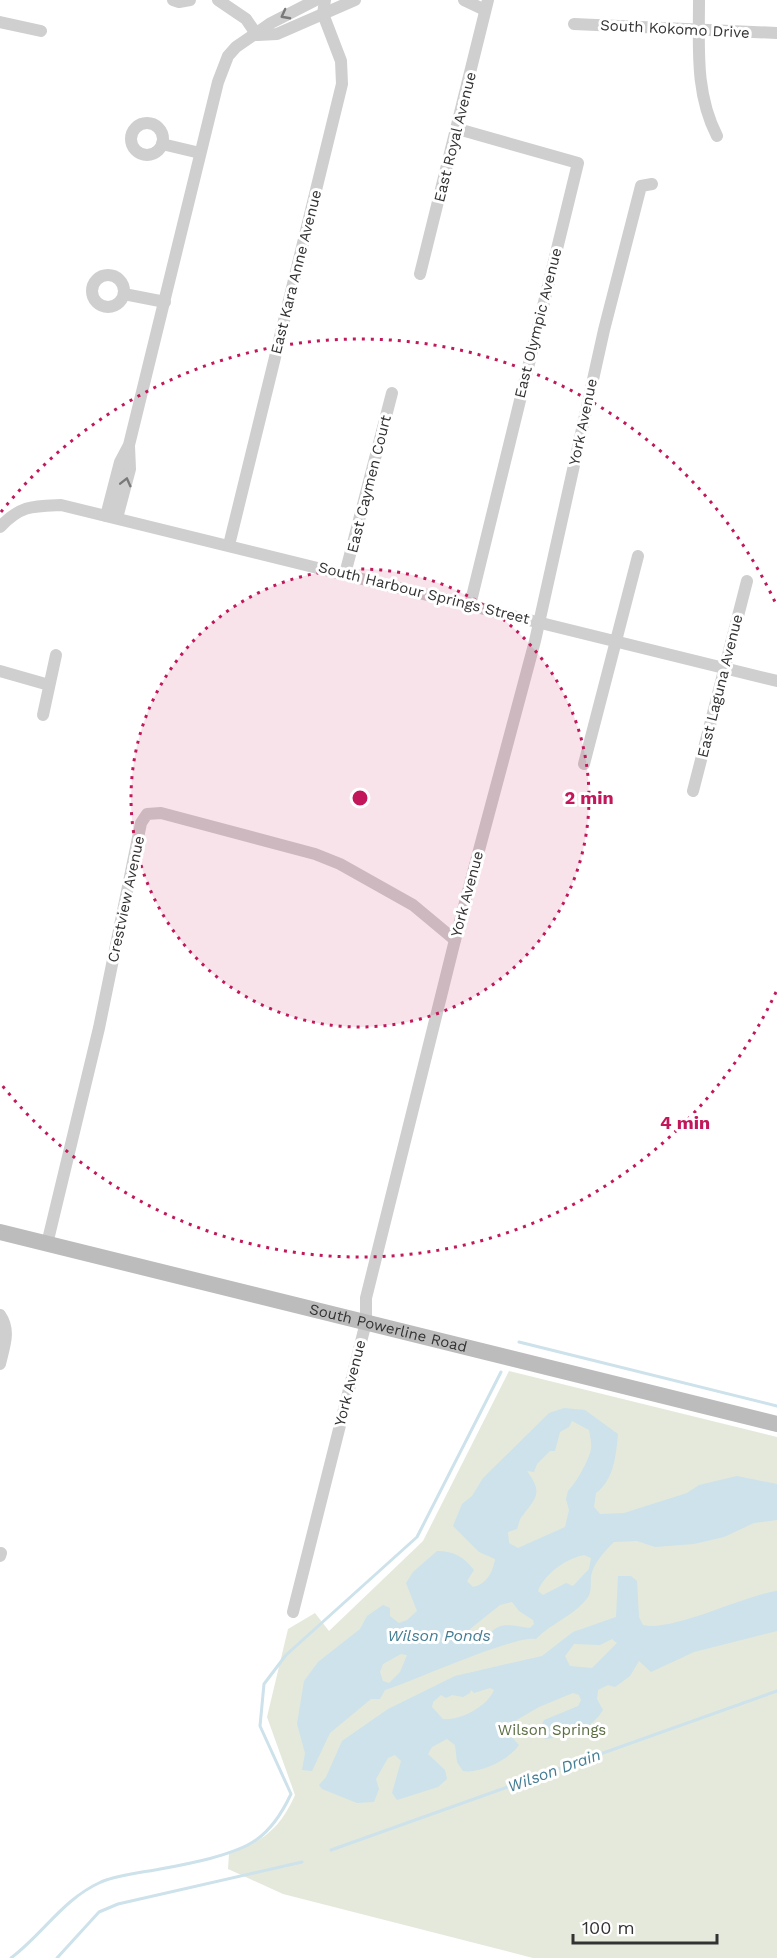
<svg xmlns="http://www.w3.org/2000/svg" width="777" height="1958" font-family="'Work Sans',sans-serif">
	<rect width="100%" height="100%" fill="#fff"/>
	<path fill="#e4e9dc" d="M509 1371 777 1437V1958H533L283 1894 228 1869 229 1854C263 1841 280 1829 295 1795L267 1717 288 1629 315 1613 329 1631 423 1541Z"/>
	<g fill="#cde2ea" fill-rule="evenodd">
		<path d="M564 1408 585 1410 618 1434C616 1455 614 1480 596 1493L594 1507 600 1514 624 1513 687 1493 699 1485 737 1476 777 1484V1520L754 1523 724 1537 694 1544 655 1547 637 1541 614 1542C606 1550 593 1563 591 1576 590 1587 593 1593 584 1602 571 1617 550 1624 536 1639 514 1635 413 1681 385 1690L380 1699H371L330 1733 312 1771 302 1770 305 1753 297 1724 304 1681 318 1662 360 1629 367 1616 383 1605 390 1608V1616L399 1623 407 1620 417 1611 406 1583 413 1572 437 1551C454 1551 464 1557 474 1570L467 1581 473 1587C487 1584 493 1572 495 1559L479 1552 453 1526 462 1504 472 1496 483 1478 549 1413ZM572 1421 589 1430C590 1436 592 1444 591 1449 589 1460 576 1483 568 1491L566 1499 569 1510 565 1527 518 1548 509 1543 508 1532 517 1529C519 1524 519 1519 523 1515 538 1496 542 1492 527 1471L534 1472 537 1464 550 1451H555L560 1432 569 1427ZM584 1555 591 1558 589 1569 573 1586 566 1583 543 1595 538 1591C544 1574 567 1558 584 1555ZM512 1602 519 1611 533 1620 534 1624 530 1628C511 1626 499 1620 487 1637L475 1638 470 1629 500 1605ZM401 1654 407 1655 400 1672 389 1683 383 1681 380 1672 383 1664Z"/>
		<path d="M618 1576H631L637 1581 639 1617 643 1625C673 1632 742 1596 777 1591V1631L694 1652 651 1672 639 1661 630 1676 615 1687 608 1685 598 1690 597 1699 603 1710C591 1730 568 1737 545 1739L541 1727 544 1720 578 1706 581 1700 579 1695 573 1693 539 1707 508 1725 509 1734 519 1745C510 1759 480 1774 463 1771L457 1762 455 1745 447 1739 432 1747 428 1754 445 1770 447 1779 438 1787 397 1800 392 1793 401 1761 395 1755 388 1758 376 1779 379 1789 374 1802 357 1803 322 1789 319 1785 326 1777 342 1741 388 1709 455 1676 542 1656 573 1632 616 1617ZM612 1639 617 1643 592 1668 570 1666 565 1656 574 1644 600 1645ZM490 1688 494 1690C488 1706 460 1721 443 1719L432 1707 433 1702 441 1695 446 1698 452 1695 463 1697 470 1693 471 1690 474 1693Z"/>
	</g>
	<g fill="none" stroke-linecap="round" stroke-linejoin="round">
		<g stroke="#cde2ea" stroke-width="3">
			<polyline points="519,1342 777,1406"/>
			<polyline points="331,1850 777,1691"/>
			<path d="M11 1958C43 1934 63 1899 101 1882 118 1875 137 1873 155 1870 182 1865 234 1856 256 1840 272 1829 283 1811 291 1794L260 1726 264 1684 286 1655 417 1537 501 1372"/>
			<polyline points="57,1958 99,1912 118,1904 302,1862"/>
		</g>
		<g stroke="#cfcfcf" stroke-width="12">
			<polyline points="173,0 179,2 190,0"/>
			<polyline points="218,0 246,19 257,35"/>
			<polyline points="464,0 485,10"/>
			<path d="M699 0C699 48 695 93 717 136"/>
			<polyline points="0,22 41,31"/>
			<polyline points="574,24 777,33"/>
			<polyline points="257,35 277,34 355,0"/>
			<circle cx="147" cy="139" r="16"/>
			<polyline points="458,129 578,163 470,605"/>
			<polyline points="162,144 200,153"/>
			<polyline points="420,274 488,0"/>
			<circle cx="108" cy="291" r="16"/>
			<polyline points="124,294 165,302"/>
			<polyline points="106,516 120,462 129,445 218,82 228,56 236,47 271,23 316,0"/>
			<polyline points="117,518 130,469 129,446"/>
			<path d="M0 527C21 505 33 506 61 505L777 681"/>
			<polyline points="229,545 342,84 341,61 323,14 325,0"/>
			<polyline points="345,574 392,393"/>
			<polyline points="0,671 49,685"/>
			<polyline points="43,715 56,655"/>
			<polyline points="584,764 638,556"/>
			<polyline points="693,791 747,581"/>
			<polyline points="47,1244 99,1028 141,823 147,814 161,813 315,854 340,864 413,905 455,940"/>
			<path d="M0 1315C11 1331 4 1346 0 1364"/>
			<polyline points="0,1556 1,1553"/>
			<polyline points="293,1612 366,1322 366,1298 455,940 535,641 604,330 641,186 652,184"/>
		</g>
		<path stroke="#bcbcbc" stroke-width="16" id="s1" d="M0 1232 777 1424"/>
	</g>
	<defs><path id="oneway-chevron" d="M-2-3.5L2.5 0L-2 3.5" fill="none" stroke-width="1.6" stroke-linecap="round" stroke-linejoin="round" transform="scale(1.5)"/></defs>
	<g stroke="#797979">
		<use href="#oneway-chevron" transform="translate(285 15) rotate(152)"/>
		<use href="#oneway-chevron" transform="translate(126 482) rotate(-76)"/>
	</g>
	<circle cx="360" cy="798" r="229" fill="#c2185b" fill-opacity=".12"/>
	<g fill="none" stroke="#c2185b" stroke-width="3" stroke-dasharray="3 6">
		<circle cx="360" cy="798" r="229"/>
		<path d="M776 992A459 459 0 0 1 1 1084M1 512A459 459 0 0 1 776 604"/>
	</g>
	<g text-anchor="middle" stroke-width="6" stroke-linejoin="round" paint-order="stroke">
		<g font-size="15" fill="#323232" stroke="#fff">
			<text transform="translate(675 29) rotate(3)" y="5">South Kokomo Drive</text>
			<text transform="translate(455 137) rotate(-76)" y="5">East Royal Avenue</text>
			<text transform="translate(296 272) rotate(-76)" y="5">East Kara Anne Avenue</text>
			<text transform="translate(538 323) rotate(-76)" y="5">East Olympic Avenue</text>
			<text transform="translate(583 422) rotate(-78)" y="5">York Avenue</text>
			<text transform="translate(369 484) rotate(-76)" y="5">East Caymen Court</text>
			<text transform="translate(424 593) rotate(14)" y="5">South Harbour Springs Street</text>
			<text transform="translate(720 686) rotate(-76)" y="5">East Laguna Avenue</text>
			<text transform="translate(467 894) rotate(-75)" y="5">York Avenue</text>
			<text transform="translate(126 899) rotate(-78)" y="5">Crestview Avenue</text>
			<text dy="5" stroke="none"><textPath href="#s1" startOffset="400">South Powerline Road</textPath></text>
			<text transform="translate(350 1383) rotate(-76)" y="5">York Avenue</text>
		</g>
		<g font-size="15" fill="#5a6d41" stroke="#fff">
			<text x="552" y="1735">Wilson Springs</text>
		</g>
		<g font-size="16" font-style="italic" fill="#427c93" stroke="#fff">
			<text x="439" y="1641">Wilson Ponds</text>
			<text transform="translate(554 1770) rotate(-20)" y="6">Wilson Drain</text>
		</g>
	</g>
	<circle cx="360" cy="798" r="9" fill="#c2185b" stroke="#fff" stroke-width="3"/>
	<g font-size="18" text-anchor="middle" font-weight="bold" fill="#c2185b" stroke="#fff" stroke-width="6" stroke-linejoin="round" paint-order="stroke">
		<text x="589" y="804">2 min</text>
		<text x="685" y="1129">4 min</text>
	</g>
	<path d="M573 1934v9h144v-9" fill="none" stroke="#323232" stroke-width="3"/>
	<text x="582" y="1934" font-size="18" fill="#323232" stroke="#ffffff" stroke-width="4.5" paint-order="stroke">100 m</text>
</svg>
